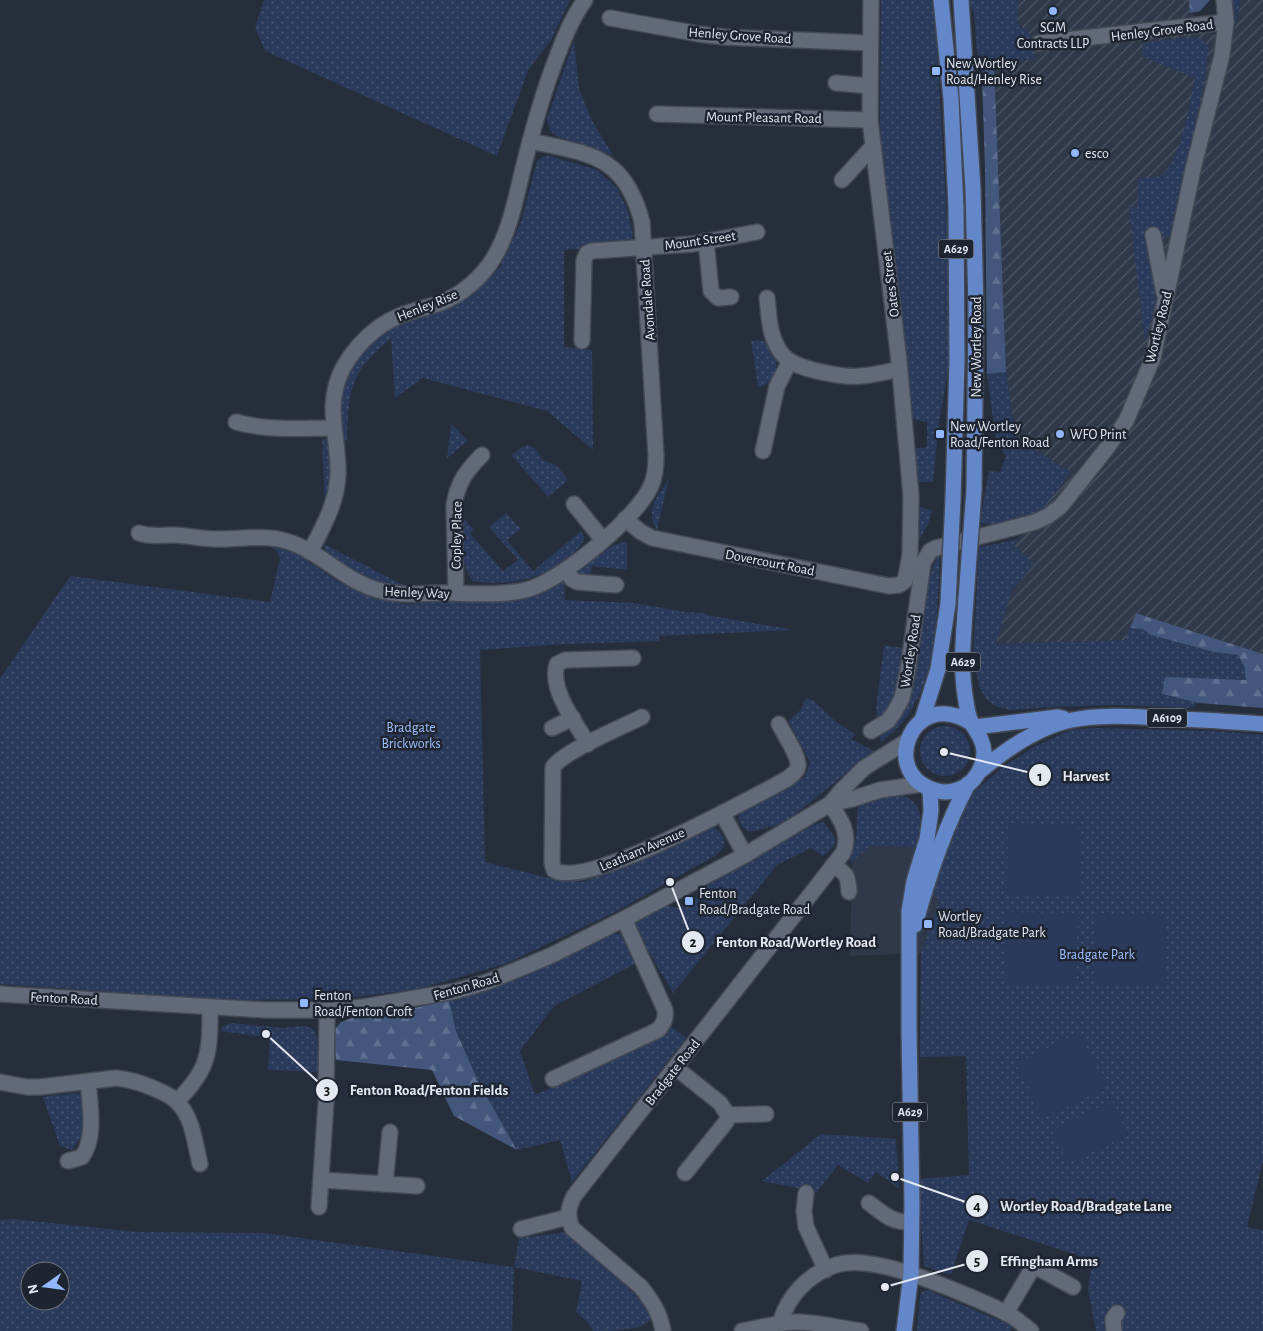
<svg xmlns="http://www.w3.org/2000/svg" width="1263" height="1331" font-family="'Alegreya Sans',sans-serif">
	<defs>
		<pattern id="industrial-furrows" width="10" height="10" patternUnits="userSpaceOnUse" patternTransform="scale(1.25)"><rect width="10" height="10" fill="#2f394a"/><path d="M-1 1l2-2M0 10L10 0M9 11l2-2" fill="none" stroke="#4d5665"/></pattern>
		<pattern id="green-dots" width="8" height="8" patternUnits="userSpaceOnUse" patternTransform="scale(1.25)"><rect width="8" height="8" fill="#293a5a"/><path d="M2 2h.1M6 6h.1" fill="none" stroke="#485672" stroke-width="1.8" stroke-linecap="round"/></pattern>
		<pattern id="forest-firs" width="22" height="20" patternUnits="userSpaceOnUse" patternTransform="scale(1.25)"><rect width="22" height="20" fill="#43577c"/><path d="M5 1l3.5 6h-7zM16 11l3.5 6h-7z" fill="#5e6f8f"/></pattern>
	</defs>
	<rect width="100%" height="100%" fill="#272e3b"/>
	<polygon fill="#2f394a" points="870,846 947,847 940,900 921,953 850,956 852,862"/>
	<polygon fill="url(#industrial-furrows)" points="1018,0 1189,0 1191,13 1230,48 1241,0 1263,0 1263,654 1136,613 1126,640 995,644 1011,592 1034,564 1013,545 1071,472 1016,439 1006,372 994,62 1034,59 1031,35 1017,23"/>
	<g fill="url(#green-dots)" fill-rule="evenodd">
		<polygon points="264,0 570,0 551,40 528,70 497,156 265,51 255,27"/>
		<polygon points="881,0 931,0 935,11 948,239 950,358 939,424 933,482 915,482 913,449 927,447 927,422 913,419 902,356 888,221 880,124"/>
		<polygon points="969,0 1018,0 1017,23 1031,35 1034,59 994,62 989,64 982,76 977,53 974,12 969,4"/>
		<polygon points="1231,0 1241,0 1230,49"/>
		<path d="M1189 37 1197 38 1204 41 1208 48 1205 77 1172 232 1167 237 1160 236 1158 292 1145 342 1129 207 1137 208 1139 178C1145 177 1153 178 1159 176 1181 167 1190 100 1195 78L1143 57V43Z"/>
		<polygon points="574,41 579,88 591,119 613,155 556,136 550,130 547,119"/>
		<path d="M547 155 597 170 617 188 628 211 633 236 630 246 564 250V347L592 350 593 450 547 411 423 378 395 398 391 338C382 347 371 356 363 366 347 389 348 415 347 441L339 440 341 392 351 367 369 344 382 333 411 317 444 310 471 296 500 267 521 222 537 161Z"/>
		<path d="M758 340 766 342C769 347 774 354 776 360 778 374 770 385 758 387L751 341Z"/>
		<polygon points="1006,372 1016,439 1071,472 1039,513 993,525 980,522 989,471 1000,472 1006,456 996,441 987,374"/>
		<polygon points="451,423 468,441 447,458"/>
		<path d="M322 439H327C333 463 331 481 325 504Z"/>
		<polygon points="528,445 535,448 543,460 557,466 568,480 548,497 511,455 522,447"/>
		<path d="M669 478 657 530C644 507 658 498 669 478Z"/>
		<polygon points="921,507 932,510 929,522 914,550 918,509"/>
		<path d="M506 513 521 529 507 540 533 571 581 531 585 538C580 548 572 554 563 561 535 581 507 586 473 581 459 564 463 536 461 515L474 530 470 533 472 536 503 571 518 560 489 527Z"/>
		<polygon points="1019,539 1014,546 1034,564 1011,592 996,644 1126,640 1130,628 1143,629 1151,635 1214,652 1238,655 1244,666 1247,680 1162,694 1199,703 1192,708 1116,705 1051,707 1011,710 1001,708 994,705 986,699 980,689 973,657 979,547"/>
		<polygon points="624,542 627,543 627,570 592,566 590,577 579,574 579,571 612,546"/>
		<polygon points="324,544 409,588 389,587 361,577 326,554"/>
		<path d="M271 547 294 552 337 581 362 593 379 599 404 604 519 597 543 591 564 580 565 600 634 603 686 612 705 613 706 615 794 630 659 636V641L568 644 480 650 485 862 552 879 583 882 645 859 712 826C725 834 729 843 718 854L615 912 505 964 418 989 340 999 232 1000 0 984V679L70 576 270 602 280 559 277 551Z"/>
		<path d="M940 552C937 607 940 680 901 724 895 731 887 736 881 742L876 709 884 645 902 648H919C922 616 924 580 940 552Z"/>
		<path d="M806 698 813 700 835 721 856 735 851 739 874 751 782 825C769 824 759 833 747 831L742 826 739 820V815L743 810 805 777 810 762 789 722C792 715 797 715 801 709 803 706 803 702 806 698Z"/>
		<circle cx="945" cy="751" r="25"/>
		<polygon points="1093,728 1213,731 1263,735 1263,1161 1247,1227 1263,1230 1263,1331 1096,1331 1088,1290 1092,1260 969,1220 951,1275 924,1266 918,1179 969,1175 966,1056 920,1057 921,953 939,900 930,890 957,821 971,794 1004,766 1034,747 1070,730"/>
		<path d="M898 794C927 802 921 823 918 847L870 846 852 862 848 857C862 841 853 821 860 803L888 795Z"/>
		<path d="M824 822C835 839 843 840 823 856L811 848 777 865 673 993 636 930V922L641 917 668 906 679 908 702 896 707 886 729 871 816 824Z"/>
		<path d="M613 934H624L637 963 554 1006 520 1051 535 1095 657 1040 666 1033 672 1027 686 1038 572 1182 560 1140 517 1150 478 1081 456 1031 449 1000C507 984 559 959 613 934Z"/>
		<polygon points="232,1023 282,1028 304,1026 311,1028 315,1031 317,1038 319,1072 268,1070 270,1038 221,1031 223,1026"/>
		<polygon points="76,1093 81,1095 84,1099 83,1135 72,1150 60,1146 43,1097"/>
		<polygon points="821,1134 896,1139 899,1188 876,1172 868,1183 838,1165 817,1192 762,1181"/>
		<path d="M14 1219 137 1232 264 1233 514 1267 519 1238 567 1232C594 1259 626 1283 651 1312 651 1313 650 1319 650 1320 644 1331 606 1331 593 1331L587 1321 576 1312 582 1281 514 1267 512 1331H0V1220ZM30 1271H60V1301H30Z"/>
		<polygon points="927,1290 1012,1326 1010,1331 917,1331 920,1296 922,1292"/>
	</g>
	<g fill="url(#forest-firs)">
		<polygon points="1189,0 1210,0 1200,11 1190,13"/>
		<polygon points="994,62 1006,372 987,374 985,169 982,76 989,64"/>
		<polygon points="1136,613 1263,654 1263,708 1199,703 1162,694 1165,677 1246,680 1244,666 1238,655 1214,652 1151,635 1143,629 1130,628"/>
		<polygon points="449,1000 456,1031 478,1081 517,1150 454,1116 432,1070 336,1060 334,1044 335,1029 341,1022 352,1018 393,1013"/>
	</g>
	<g fill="#293a5a">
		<polygon points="1008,823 1078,825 1079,896 1007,895"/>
		<polygon points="1006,912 1078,913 1076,984 1006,984"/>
		<polygon points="1096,913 1166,916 1164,986 1094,985"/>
		<polygon points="1080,1032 1106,1088 1042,1118 1016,1063"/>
		<polygon points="1112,1101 1128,1135 1068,1163 1052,1130"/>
	</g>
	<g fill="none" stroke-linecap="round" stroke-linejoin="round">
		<defs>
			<g id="minor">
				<polyline points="610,18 699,34 724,37 870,43"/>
				<polyline points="1039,43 1226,22"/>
				<polyline points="836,83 870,86"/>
				<polyline points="657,114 870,120"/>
				<polyline points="842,180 873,146"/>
				<polyline points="1153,235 1164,293"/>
				<polyline points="706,241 711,291 718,298 731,297"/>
				<path d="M767 298C769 314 769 332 777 346 780 352 785 358 790 361 803 370 845 378 861 376 874 375 887 372 899 369"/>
				<polyline points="582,341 584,260 587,253 592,251 693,244 757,232"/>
				<path d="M236 422C268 431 301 428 333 428"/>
				<polyline points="763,451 777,386 790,361"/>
				<polyline points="574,504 603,540"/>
				<polyline points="625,519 641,532 652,538 889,586 899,585 905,581 910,555 911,496 899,361 870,120 871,0"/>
				<path d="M139 533C150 537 161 535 173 535 186 535 200 539 214 539 235 540 257 535 278 539 316 546 341 580 378 590 399 596 421 594 442 593 471 593 505 597 532 588 565 577 637 517 651 486 655 477 656 466 656 456L642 222C625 155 590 154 530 141"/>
				<path d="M310 552C323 527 337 503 338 474 339 437 324 407 342 370 354 347 375 326 399 316 409 312 420 309 431 306 454 300 475 284 489 265 507 240 514 207 521 177 531 135 542 94 558 54 565 35 573 16 585 0"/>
				<polyline points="566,570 572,579 577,582 616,585"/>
				<path d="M456 593 454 505C458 482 466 471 482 455"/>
				<path d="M642 717C622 727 564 751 553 767L552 863 554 870C587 890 751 798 787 779 792 775 797 772 798 766 799 756 784 734 779 724"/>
				<polyline points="552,728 573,718"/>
				<polyline points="871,731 888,721 895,711 902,698 908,669 923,563 930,551 936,548 1035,522 1048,516 1061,506 1107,448 1126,421 1153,358 1194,165 1222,55 1226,22 1224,0"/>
				<path d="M588 744C575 722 549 689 557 664L565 660 633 658"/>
				<polyline points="830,804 841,791 864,768 907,741"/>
				<polyline points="722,813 745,855"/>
				<path d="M833 865C847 874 848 875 849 892"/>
				<polyline points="0,994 266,1010 327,1010 363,1007 456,991 487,982 550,956 624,919 745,855 830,804 852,799 880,790 922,784"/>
				<polyline points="676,1068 720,1103 728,1115 726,1122 685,1173"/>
				<path d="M553 1079 658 1030C664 1023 666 1019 665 1010L624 919"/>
				<path d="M0 1082 27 1087H40L116 1078C129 1079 141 1083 153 1088 161 1092 171 1095 177 1102 193 1117 195 1144 200 1164"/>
				<path d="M177 1101C210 1069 210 1051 210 1007"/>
				<polyline points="728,1115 766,1114"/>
				<path d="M68 1161 82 1157C96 1138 90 1104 88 1082"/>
				<polyline points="322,1180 417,1186"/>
				<polyline points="385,1184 390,1132"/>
				<polyline points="806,1193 804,1211 806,1227 826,1270"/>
				<path d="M869 1203C884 1214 892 1223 911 1222"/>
				<polyline points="319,1207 326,1102 327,1010"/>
				<polyline points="521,1229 568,1217"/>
				<polyline points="1006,1313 1032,1269 1038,1268 1073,1287"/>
				<path d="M780 1323C788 1296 808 1274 836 1265 871 1253 944 1286 978 1300 989 1305 1002 1310 1013 1317 1019 1321 1025 1326 1031 1331"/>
				<path d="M663 1331C660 1313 652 1301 641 1287L572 1228C567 1215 568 1208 574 1196L843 853C851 835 841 819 830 804"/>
				<path d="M742 1331C760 1328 778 1322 796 1322 817 1322 839 1328 861 1331"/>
				<polyline points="1114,1331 1113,1319 1117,1313"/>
			</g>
			<g id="major">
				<polyline points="941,0 951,99 956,208 957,361 953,499"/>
				<polyline points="961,0 973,189 976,309 974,490"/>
				<path d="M966 599C964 631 960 663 965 695 966 703 968 717 972 724 978 734 983 740 984 752 984 762 980 772 973 780 965 789 950 794 938 791 877 777 911 685 971 723"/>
				<polyline points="922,720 938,669 948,604"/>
				<polyline points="975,727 1058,717 1063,718"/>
				<path d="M979 772C1005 750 1037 727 1072 720 1101 714 1134 717 1163 718 1197 720 1230 721 1263 724"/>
				<path d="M915 925C928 877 944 829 968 784"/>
				<polyline points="904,1331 911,1274 912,1204 909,1030 909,911 914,881 927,839 931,811 930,789"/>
			</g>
		</defs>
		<use href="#minor" stroke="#434954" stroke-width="18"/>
		<use href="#major" stroke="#434954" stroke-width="18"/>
		<use href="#minor" stroke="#626a79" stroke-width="15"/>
		<use href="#major" stroke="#6487c9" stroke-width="15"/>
		<defs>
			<g id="major-bridge">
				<polyline points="966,599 974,490"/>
				<polyline points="948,604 953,499"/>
			</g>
		</defs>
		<use href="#major-bridge" stroke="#434954" stroke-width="18" stroke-linecap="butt"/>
		<use href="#major-bridge" stroke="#6487c9" stroke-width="15"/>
	</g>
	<g fill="#91b8fd" stroke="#1e2531" stroke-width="2">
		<circle cx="1053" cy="11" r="5"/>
		<rect x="931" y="66" width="10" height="10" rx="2.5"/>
		<circle cx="1075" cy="153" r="5"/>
		<rect x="935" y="429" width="10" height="10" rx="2.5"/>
		<circle cx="1060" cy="434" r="5"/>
		<rect x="684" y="896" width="10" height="10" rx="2.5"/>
		<rect x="923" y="919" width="10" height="10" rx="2.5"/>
		<rect x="299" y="998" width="10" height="10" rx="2.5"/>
	</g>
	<g text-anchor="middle" stroke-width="5" stroke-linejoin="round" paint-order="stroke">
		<g fill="#1e2531" stroke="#a9aeb7" stroke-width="1">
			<rect x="938.5" y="239.5" width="35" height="19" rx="4"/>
			<rect x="945.5" y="652.5" width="35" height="19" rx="4"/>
			<rect x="1147" y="708.5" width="40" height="19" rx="4"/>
			<rect x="892.5" y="1102.5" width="35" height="19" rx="4"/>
		</g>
		<g font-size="12" font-weight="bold" fill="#e4e9f1">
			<text x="956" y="253">A629</text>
			<text x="963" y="666">A629</text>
			<text x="1167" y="722">A6109</text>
			<text x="910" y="1116">A629</text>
		</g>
		<g font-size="14" fill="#e4e9f1" stroke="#1e2531" text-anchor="start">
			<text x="1053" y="32" text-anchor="middle">SGM<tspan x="1053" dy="16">Contracts LLP</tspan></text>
			<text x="946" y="68">New Wortley<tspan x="946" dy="16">Road/Henley Rise</tspan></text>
			<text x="1085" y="158">esco</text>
			<text x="950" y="431">New Wortley<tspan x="950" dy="16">Road/Fenton Road</tspan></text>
			<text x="1070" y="439">WFO Print</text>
			<text x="699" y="898">Fenton<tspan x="699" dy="16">Road/Bradgate Road</tspan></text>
			<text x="938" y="921">Wortley<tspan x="938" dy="16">Road/Bradgate Park</tspan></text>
			<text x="314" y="1000">Fenton<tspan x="314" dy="16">Road/Fenton Croft</tspan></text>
		</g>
		<g font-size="14" fill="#e4e9f1" stroke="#1e2531">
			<text transform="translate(1162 30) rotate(-7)" y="5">Henley Grove Road</text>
			<text transform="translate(740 35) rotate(4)" y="5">Henley Grove Road</text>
			<text transform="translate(764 117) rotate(1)" y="5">Mount Pleasant Road</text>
			<text transform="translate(700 240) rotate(-8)" y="5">Mount Street</text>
			<text transform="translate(890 284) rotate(-97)" y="5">Oates Street</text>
			<text transform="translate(647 300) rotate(-94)" y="5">Avondale Road</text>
			<text transform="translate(427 305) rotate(-22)" y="5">Henley Rise</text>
			<text transform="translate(1158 327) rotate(-76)" y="5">Wortley Road</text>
			<text transform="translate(976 347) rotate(-90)" y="5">New Wortley Road</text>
			<text transform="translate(456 535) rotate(-89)" y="5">Copley Place</text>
			<text transform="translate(770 562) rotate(11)" y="5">Dovercourt Road</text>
			<text transform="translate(417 592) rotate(2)" y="5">Henley Way</text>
			<text transform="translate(910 651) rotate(-81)" y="5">Wortley Road</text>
			<text transform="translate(642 849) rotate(-23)" y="5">Leatham Avenue</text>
			<text transform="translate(466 986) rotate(-16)" y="5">Fenton Road</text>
			<text transform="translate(64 998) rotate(3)" y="5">Fenton Road</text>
			<text transform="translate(672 1072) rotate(-52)" y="5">Bradgate Road</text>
		</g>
		<g font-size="14" fill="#9ec0fe" stroke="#1e2531">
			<text x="411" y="732">Bradgate<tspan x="411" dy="16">Brickworks</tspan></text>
			<text x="1097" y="959">Bradgate Park</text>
		</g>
	</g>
	<path fill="none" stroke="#e4e9f1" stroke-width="2" d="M944 752L1040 775M670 882L693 942M266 1034L327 1090M895 1177L977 1206M885 1287L977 1261"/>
	<g fill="#e4e9f1" stroke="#1e2531" stroke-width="2">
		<circle cx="944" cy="752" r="5"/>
		<circle cx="670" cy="882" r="5"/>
		<circle cx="266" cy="1034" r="5"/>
		<circle cx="895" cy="1177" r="5"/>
		<circle cx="885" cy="1287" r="5"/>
		<circle cx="1040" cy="775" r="12"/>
		<circle cx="693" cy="942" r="12"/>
		<circle cx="327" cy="1090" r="12"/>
		<circle cx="977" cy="1206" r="12"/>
		<circle cx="977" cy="1261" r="12"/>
	</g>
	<g font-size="15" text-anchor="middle" font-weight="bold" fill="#111">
		<text x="1040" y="781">1</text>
		<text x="693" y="947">2</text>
		<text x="327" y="1095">3</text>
		<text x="977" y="1211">4</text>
		<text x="977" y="1266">5</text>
	</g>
	<g font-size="15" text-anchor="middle" font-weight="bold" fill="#e4e9f1" stroke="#1e2531" stroke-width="5" stroke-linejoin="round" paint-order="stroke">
		<text x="1086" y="781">Harvest</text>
		<text x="796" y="947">Fenton Road/Wortley Road</text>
		<text x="429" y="1095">Fenton Road/Fenton Fields</text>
		<text x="1086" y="1211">Wortley Road/Bradgate Lane</text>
		<text x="1049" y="1266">Effingham Arms</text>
	</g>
	<g transform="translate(45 1286) rotate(256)"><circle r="24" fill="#1e2531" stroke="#6d737e"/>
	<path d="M0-4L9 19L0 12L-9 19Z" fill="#91b8fd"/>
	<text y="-8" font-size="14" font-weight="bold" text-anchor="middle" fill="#e4e9f1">N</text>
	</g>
</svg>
